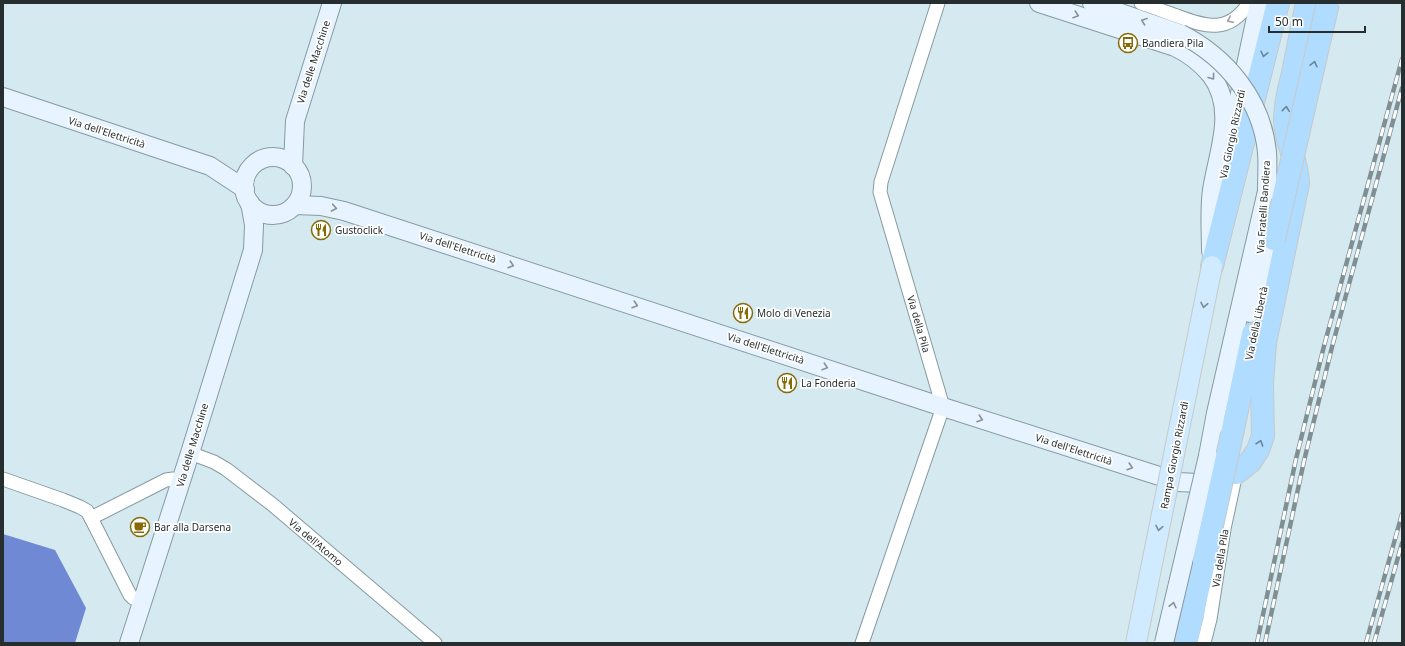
<svg xmlns="http://www.w3.org/2000/svg" width="1405" height="646" font-family="'Noto Sans',sans-serif">
	<rect width="100%" height="100%" fill="#d5eaf0"/>
	<polygon fill="#6f89d5" points="3,534 55,550 86,608 75,643 3,643"/>
	<g fill="none" stroke-linecap="round" stroke-linejoin="round">
		<defs>
			<g id="street">
				<path d="M1141 3C1153 7 1165 12 1177 16 1206 27 1229 34 1249 3"/>
				<polyline points="190,453 214,462 226,469 273,505 435,643"/>
				<polyline points="3,479 63,500 80,507 87,511 91,518 130,595 133,598 142,601"/>
				<polyline points="91,518 166,480 173,479 181,481"/>
				<polyline points="862,643 943,407 880,192 881,182 938,3"/>
				<polyline points="1204,643 1210,619 1224,529 1236,473"/>
			</g>
			<g id="secondary">
				<path d="M1039 3 1175 47C1190 54 1201 63 1211 75 1237 110 1218 151 1212 190 1209 211 1211 231 1211 251"/>
				<polyline points="1092,3 1181,34"/>
				<polyline points="3,97 210,166 245,189"/>
				<polyline points="1232,131 1259,3"/>
				<circle cx="273" cy="186" r="29"/>
				<polyline points="293,166 295,121 332,3"/>
				<polyline points="295,205 321,206 344,211 943,407 1178,482 1198,483 1217,480"/>
				<polyline points="1250,313 1274,239"/>
				<polyline points="1208,456 1216,413 1267,191"/>
				<polyline points="129,643 190,453 253,250 254,225 250,203"/>
			</g>
			<g id="highway">
				<polyline points="1212,266 1278,3"/>
				<polyline points="1232,434 1253,334"/>
				<path d="M1236 473 1250 462 1258 450 1263 436 1262 384 1265 343 1298 184C1298 161 1286 144 1285 121 1285 105 1289 88 1293 73 1298 49 1302 26 1307 3"/>
				<polyline points="1186,643 1204,562"/>
			</g>
		</defs>
		<use href="#street" stroke="#869aa0" stroke-width="15"/>
		<use href="#secondary" stroke="#869aa0" stroke-width="20"/>
		<use href="#highway" stroke="#c7c9c9" stroke-width="24"/>
		<use href="#street" stroke="#fff" stroke-width="13"/>
		<use href="#secondary" stroke="#e7f4ff" stroke-width="18"/>
		<use href="#highway" stroke="#b0dcff" stroke-width="22"/>
		<defs>
			<g id="rail">
				<polyline points="1257,643 1296,459 1324,346 1402,59"/>
				<polyline points="1265,643 1304,461 1332,347 1402,88"/>
				<polyline points="1366,643 1402,514"/>
				<polyline points="1374,643 1402,543"/>
			</g>
		</defs>
		<use href="#rail" stroke="#808f93" stroke-width="4.5"/>
		<use href="#rail" stroke="#fff" stroke-width="3" stroke-dasharray="9" stroke-linecap="butt"/>
		<defs>
			<g id="secondary-bridge">
				<path d="M1181 34C1226 57 1262 100 1267 152 1268 165 1267 178 1267 191"/>
				<polyline points="1164,643 1208,456"/>
			</g>
			<polyline id="primary-bridge" points="1136,643 1212,266"/>
			<g id="highway-bridge">
				<polyline points="1274,239 1328,3"/>
				<polyline points="1204,562 1232,434"/>
			</g>
		</defs>
		<use href="#secondary-bridge" stroke="#869aa0" stroke-width="20" stroke-linecap="butt"/>
		<use href="#primary-bridge" stroke="#c7c9c9" stroke-width="22" stroke-linecap="butt"/>
		<use href="#highway-bridge" stroke="#c7c9c9" stroke-width="24" stroke-linecap="butt"/>
		<use href="#secondary-bridge" stroke="#e7f4ff" stroke-width="18"/>
		<use href="#primary-bridge" stroke="#d0eaff" stroke-width="20"/>
		<use href="#highway-bridge" stroke="#b0dcff" stroke-width="22"/>
	</g>
	<defs><path id="oneway-chevron" d="M-2-3.5L2.5 0L-2 3.5" fill="none" stroke-width="1.6" stroke-linecap="round" stroke-linejoin="round"/></defs>
	<g stroke="#869198">
		<use href="#oneway-chevron" transform="translate(1076 15) rotate(18)"/>
		<use href="#oneway-chevron" transform="translate(1144 21) rotate(-160)"/>
		<use href="#oneway-chevron" transform="translate(1212 77) rotate(53)"/>
		<use href="#oneway-chevron" transform="translate(334 208) rotate(11)"/>
		<use href="#oneway-chevron" transform="translate(511 265) rotate(18)"/>
		<use href="#oneway-chevron" transform="translate(635 305) rotate(18)"/>
		<use href="#oneway-chevron" transform="translate(825 367) rotate(18)"/>
		<use href="#oneway-chevron" transform="translate(980 419) rotate(18)"/>
		<use href="#oneway-chevron" transform="translate(1130 467) rotate(17)"/>
		<use href="#oneway-chevron" transform="translate(1173 605) rotate(-77)"/>
	</g>
	<use stroke="#9da1a2" href="#oneway-chevron" transform="translate(1230 20) rotate(154)"/>
	<g stroke="#6b8598">
		<use href="#oneway-chevron" transform="translate(1264 54) rotate(103)"/>
		<use href="#oneway-chevron" transform="translate(1314 64) rotate(-77)"/>
		<use href="#oneway-chevron" transform="translate(1286 109) rotate(-84)"/>
		<use href="#oneway-chevron" transform="translate(1260 443) rotate(-71)"/>
	</g>
	<g stroke="#7b8c98">
		<use href="#oneway-chevron" transform="translate(1204 305) rotate(101)"/>
		<use href="#oneway-chevron" transform="translate(1159 528) rotate(101)"/>
	</g>
	<defs>
		<symbol id="bus-ring" viewBox="-11 -11 22 22"><circle r="9.5" fill="#fff" stroke="#886906" stroke-width="1.5"/><path d="M-5-6H5V4H4V6H2V4H-2V6H-4V4H-5ZM-3.5-4V0h7V-4ZM-3.5 1.2v1.5H-2V1.2ZM2 1.2v1.5H3.5V1.2Z" fill="#886906"/></symbol>
		<symbol id="restaurant-ring" viewBox="-11 -11 22 22"><circle r="9.5" fill="#fff" stroke="#886906" stroke-width="1.5"/><path d="M-5-6h1v4h1v-4h1v4h1v-4h1v5L-1.5 .5V6h-2V.5L-5-1ZM5-6V6H3V1.5H1.5Q1.5-4 5-6Z" fill="#886906"/></symbol>
		<symbol id="cafe-ring" viewBox="-11 -11 22 22"><circle r="9.5" fill="#fff" stroke="#886906" stroke-width="1.5"/><path d="M-5.5-4.5H6V0H3Q3 3.5 0 3.5H-2.5Q-5.5 3.5-5.5 0ZM3-3.2v2h1.7v-2ZM-6 4.5H4V6H-6Z" fill="#886906"/></symbol>
	</defs>
	<g fill-rule="evenodd">
		<use href="#bus-ring" x="1117" y="32" width="22" height="22"/>
		<use href="#restaurant-ring" x="310" y="219" width="22" height="22"/>
		<use href="#restaurant-ring" x="732" y="302" width="22" height="22"/>
		<use href="#restaurant-ring" x="776" y="372" width="22" height="22"/>
		<use href="#cafe-ring" x="129" y="516" width="22" height="22"/>
	</g>
	<g text-anchor="middle" stroke-width="3.5" stroke-linejoin="round" paint-order="stroke">
		<g font-size="10" fill="#262e30" stroke="#fff" text-anchor="start">
			<text x="1142" y="47">Bandiera Pila</text>
			<text x="335" y="234">Gustoclick</text>
			<text x="757" y="317">Molo di Venezia</text>
			<text x="801" y="387">La Fonderia</text>
			<text x="154" y="531">Bar alla Darsena</text>
		</g>
		<g font-size="10" fill="#262e30" stroke="#fff">
			<text transform="translate(313 62) rotate(-72)" y="4">Via delle Macchine</text>
			<text transform="translate(107 132) rotate(18)" y="4">Via dell'Elettricità</text>
			<text transform="translate(1232 134) rotate(-78)" y="4">Via Giorgio Rizzardi</text>
			<text transform="translate(1263 207) rotate(-86)" y="4">Via Fratelli Bandiera</text>
			<text transform="translate(458 247) rotate(18)" y="4">Via dell'Elettricità</text>
			<text transform="translate(1256 323) rotate(-78)" y="4">Via della Libertà</text>
			<text transform="translate(919 324) rotate(74)" y="4">Via della Pila</text>
			<text transform="translate(766 348) rotate(18)" y="4">Via dell'Elettricità</text>
			<text transform="translate(192 445) rotate(-73)" y="4">Via delle Macchine</text>
			<text transform="translate(1074 449) rotate(18)" y="4">Via dell'Elettricità</text>
			<text transform="translate(1174 455) rotate(-79)" y="4">Rampa Giorgio Rizzardi</text>
			<text transform="translate(316 542) rotate(40)" y="4">Via dell'Atomo</text>
			<text transform="translate(1220 558) rotate(-81)" y="4">Via della Pila</text>
		</g>
	</g>
	<rect width="1405" height="646" fill="none" stroke="#262e30" stroke-width="8"/>
	<path d="M1269 26v6h96v-6" fill="none" stroke="#262e30" stroke-width="2"/>
	<text x="1275" y="26" font-size="12" fill="#262e30" stroke="#ffffff" stroke-width="3" paint-order="stroke">50 m</text>
</svg>
